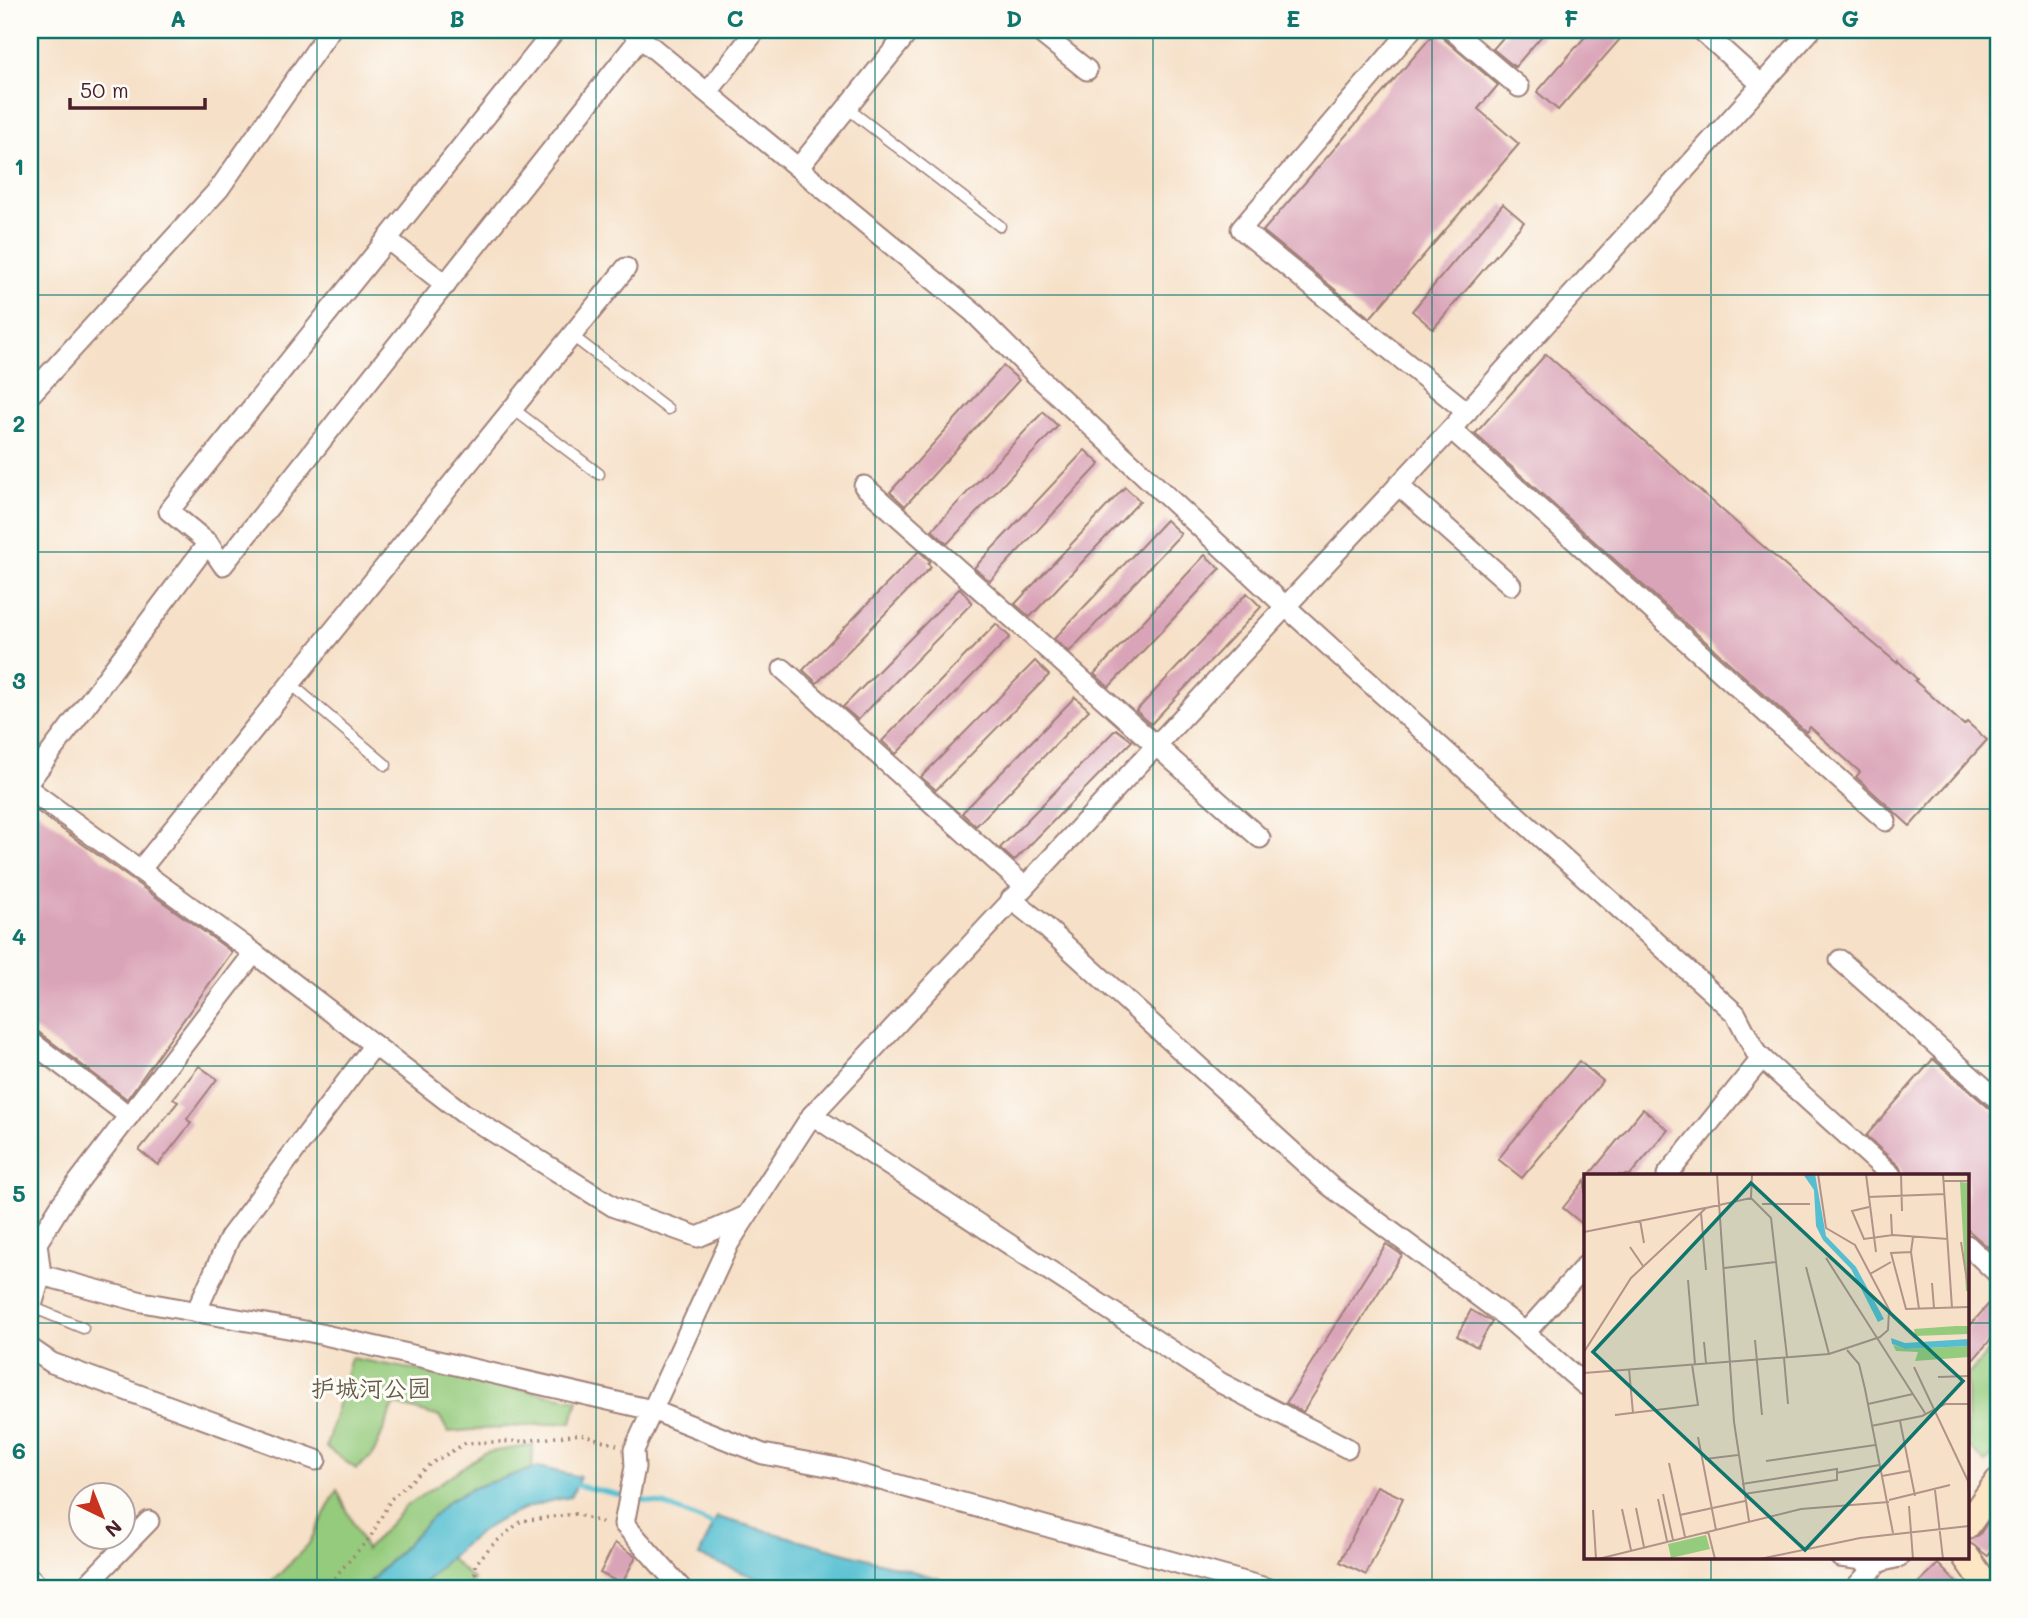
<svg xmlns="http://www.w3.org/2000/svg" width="2028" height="1618" font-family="Mali,'LXGW WenKai TC',sans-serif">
	<rect width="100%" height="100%" fill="#fdfcf7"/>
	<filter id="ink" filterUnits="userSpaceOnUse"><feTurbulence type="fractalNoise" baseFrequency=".0143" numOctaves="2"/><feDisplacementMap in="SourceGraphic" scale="14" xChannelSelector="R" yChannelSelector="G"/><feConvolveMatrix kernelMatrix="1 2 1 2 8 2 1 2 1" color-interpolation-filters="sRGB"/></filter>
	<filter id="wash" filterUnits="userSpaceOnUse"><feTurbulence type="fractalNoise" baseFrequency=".00686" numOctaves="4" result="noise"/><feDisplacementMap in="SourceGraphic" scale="28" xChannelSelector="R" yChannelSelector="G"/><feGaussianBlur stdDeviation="1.57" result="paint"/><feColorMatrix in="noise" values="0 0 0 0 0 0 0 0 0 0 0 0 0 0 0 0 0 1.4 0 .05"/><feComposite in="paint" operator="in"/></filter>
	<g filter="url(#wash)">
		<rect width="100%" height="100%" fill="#f6e0c7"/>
		<g fill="#95cb7d" stroke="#707554" stroke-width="2">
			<polygon points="1998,1341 1998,1446 1986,1463 1967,1445 1967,1376"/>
			<polygon points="351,1358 578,1400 572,1422 448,1432 440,1417 394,1404 373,1455 356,1469 326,1447"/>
			<polygon points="533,1445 532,1469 473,1488 447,1502 364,1588 266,1588 308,1545 337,1490 366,1550 405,1507 484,1453"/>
			<polygon points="449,1557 474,1580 464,1588 420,1588"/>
		</g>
		<g fill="#55bfd1" stroke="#506f7e" stroke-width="2">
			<path d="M538 1467 580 1477 571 1497C503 1507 466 1538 420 1588H364L447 1502 473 1488Z"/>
			<polygon points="717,1517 973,1588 783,1588 699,1556"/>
		</g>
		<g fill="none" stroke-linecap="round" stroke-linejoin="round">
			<polyline stroke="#55bfd1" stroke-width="5" points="571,1484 665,1505 719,1527"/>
		</g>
		<g id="blocks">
			<g fill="#daa4b8">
				<polygon points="1437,30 1444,39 1498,85 1478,109 1519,144 1370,318 1263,231"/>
				<polygon points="1510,30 1547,30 1515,67 1493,49"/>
				<polygon points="1591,30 1628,30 1558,110 1537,92"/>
				<polygon points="1503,204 1524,222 1433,329 1412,311"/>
				<polygon points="1546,354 1860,632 1897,663 1898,661 1917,679 1915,681 1964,725 1967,722 1987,740 1910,826 1856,777 1860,772 1810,727 1806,732 1475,434"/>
				<polygon points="1003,366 1019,380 905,506 890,492"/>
				<polygon points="1043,412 1058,426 947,544 932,530"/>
				<polygon points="1085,450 1100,464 990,581 974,568"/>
				<polygon points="1125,487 1140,501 1030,617 1015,604"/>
				<polygon points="1166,520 1181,534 1069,652 1054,639"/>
				<polygon points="919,551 930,561 928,564 931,567 817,683 803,670"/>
				<polygon points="1205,555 1220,569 1109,687 1094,674"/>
				<polygon points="960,588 972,603 858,720 843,707"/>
				<polygon points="1247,593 1261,607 1151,724 1136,711"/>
				<polygon points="996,624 1010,637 896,754 882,741"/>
				<polygon points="1035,661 1049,675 936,790 921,777"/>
				<polygon points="1075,697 1089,710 976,826 962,813"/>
				<polygon points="1116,729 1132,741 1014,861 1000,848"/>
				<polygon points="30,806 232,952 127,1099 37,1031 30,1029"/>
				<polygon points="1933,1059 1990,1109 1998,1112 1998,1256 1967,1229 1967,1175 1903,1175 1899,1166 1866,1136"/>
				<polygon points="1579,1061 1603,1081 1522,1178 1498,1159"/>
				<polygon points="199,1066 217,1079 187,1119 191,1123 158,1165 139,1150 178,1102 173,1099"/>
				<polygon points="1643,1109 1668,1130 1630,1175 1589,1175"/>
				<polygon points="1585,1180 1585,1226 1563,1208"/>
				<polygon points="1386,1244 1402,1255 1303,1412 1286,1403"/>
				<polygon points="1998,1293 1998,1331 1967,1367 1967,1329"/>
				<polygon points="1471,1310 1492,1322 1477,1347 1457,1336"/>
				<polygon points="1377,1486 1403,1498 1366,1575 1340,1562"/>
				<polygon points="1988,1522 1998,1529 1998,1542 1988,1556 1967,1541 1979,1535"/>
				<polygon points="615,1543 636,1556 622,1584 600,1573"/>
				<polygon points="1938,1564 1962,1588 1913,1588"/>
			</g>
		</g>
	</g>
	<g filter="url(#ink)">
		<use href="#blocks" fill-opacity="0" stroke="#a08079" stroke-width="2"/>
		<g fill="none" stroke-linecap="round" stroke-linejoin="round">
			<defs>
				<g id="lane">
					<polyline points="847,108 1000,226"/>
					<polyline points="571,335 668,409"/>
					<polyline points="512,408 599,474"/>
					<polyline points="290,683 386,765"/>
					<polyline points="32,1307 83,1328"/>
					<polyline points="30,1571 47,1588"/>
				</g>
				<g id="street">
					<polyline points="555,30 169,511 208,543 223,565 641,37"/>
					<polyline points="631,30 974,313 1033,372 1285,606 1736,1014 1756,1053 1891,1175"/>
					<polyline points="1037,30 1087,70"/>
					<polyline points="1411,30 1241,229 1467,412"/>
					<polyline points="1452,30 1519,87"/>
					<polyline points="1701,30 1762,85"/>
					<polyline points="708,92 756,30"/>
					<polyline points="799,167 910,30"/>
					<polyline points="387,239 446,285"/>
					<polyline points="30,395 219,189 330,30"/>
					<polyline points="1451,429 1886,821"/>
					<polyline points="1398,485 1511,585"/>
					<polyline points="864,486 1260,838"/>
					<polyline points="783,669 1024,886"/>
					<polyline points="30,780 208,543"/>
					<polyline points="30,790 254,953 463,1113 614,1207 698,1237 746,1216"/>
					<polyline points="140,870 626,268"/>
					<polyline points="1011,899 1041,923 1330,1186 1510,1320 1585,1385"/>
					<polyline points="1840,960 1998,1100"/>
					<polyline points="30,1041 129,1116"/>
					<polyline points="812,1115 1221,1383 1347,1448"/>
					<polyline points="1667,1175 1762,1058"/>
					<polyline points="1967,1245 1998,1274"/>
					<polyline points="41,1275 142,1302 316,1333 652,1410 763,1454 838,1468 1266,1588"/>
					<polyline points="30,1312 41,1275 37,1243 62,1203 254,953"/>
					<polyline points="196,1312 230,1237 374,1045"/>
					<polyline points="1525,1333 1585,1266"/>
					<polyline points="30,1348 52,1363 316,1460"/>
					<polyline points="1840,1557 1879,1562 1899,1557"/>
					<polyline points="84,1588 149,1521"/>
					<polyline points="681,1588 624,1524 635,1467 634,1450 729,1243 812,1115 1451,429 1811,30"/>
					<polyline points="1855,1588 1879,1562"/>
				</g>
				<g id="secondary">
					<polyline points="1967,1525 1998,1482"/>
					<polyline points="1966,1557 1988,1588"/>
				</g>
			</defs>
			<use href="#lane" stroke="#a08079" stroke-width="13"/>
			<use href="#street" stroke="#a08079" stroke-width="23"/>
			<use href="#secondary" stroke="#a08079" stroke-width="30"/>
			<g stroke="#a08079" stroke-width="3.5" stroke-dasharray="2 5" stroke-linecap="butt">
				<polyline points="325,1588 371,1536 391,1499 430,1464 466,1443 524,1441 581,1434 617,1445"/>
				<polyline points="475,1588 475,1565 490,1547 521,1521 575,1514 607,1524"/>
			</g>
			<use href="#lane" stroke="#fff" stroke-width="10"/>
			<use href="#street" stroke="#fff" stroke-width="19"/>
			<use href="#secondary" stroke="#fce6c4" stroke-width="26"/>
		</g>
	</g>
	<path fill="none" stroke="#0f766e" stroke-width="2" stroke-opacity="0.55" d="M317 30V1588M596 30V1588M875 30V1588M1153 30V1588M1432 30V1588M1711 30V1175M30 295H1998M30 552H1998M30 809H1998M30 1066H1998M30 1323H1585M1967 1323H1998M1711 1557V1588"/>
	<g text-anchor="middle" stroke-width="6" stroke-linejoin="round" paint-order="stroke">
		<g font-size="24" fill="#645b48" stroke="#fdfcf7">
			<text x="371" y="1397">护城河公园</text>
		</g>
	</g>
	<g transform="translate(1584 1174)">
		<rect width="385" height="385" fill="#f6e0c7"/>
		<path d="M376 8 385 9V117H382ZM372 152H385V160L331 162 330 155ZM309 171 321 175 385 172V183L331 187 334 178 312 177ZM122 361 126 375 87 384 84 370Z" fill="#95cb7d"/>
		<path d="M231 0 242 62 272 93 300 145 294 148 267 95 239 66 232 52 230 16 219 0ZM307 164 321 169 385 165V172L321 175 308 170Z" fill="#55bfd1"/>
		<path fill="none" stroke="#b19389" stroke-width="2" d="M133 0 150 248 165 347M234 0 242 54 271 71 309 143 331 164M282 0 292 78M317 0 318 37M359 0 368 134M360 7H385M284 23 361 20M167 24 187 44 203 183M178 30H226M285 33 268 37 280 65 309 61 364 65M117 39 122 96M307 40 308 61M56 46 60 69M0 58 121 34M329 63 327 78 307 79 322 135 385 133M377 68 385 119M46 73 59 92M327 78 335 135M242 84 341 239M222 93 245 180M140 94 192 88M286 100 307 88M104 106 111 190M348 109 350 134M171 166 178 241M120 168 122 189M263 176 275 190 281 215 309 359M0 178 47 104 122 34 167 24 168 0M200 184 204 230M330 193 384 307 385 321M45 195 49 239M0 199 245 180 296 163 304 156 305 137M354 203 385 202M284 230 329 220M31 241 114 231 108 190M316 247 331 322M287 252 338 242 361 230H385M114 263 132 356M121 285 154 281M182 287 291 271M85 289 101 363M252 299 295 291M298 302 325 297M158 310 253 295V306L160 320M351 316 359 385M79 320 89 366M74 325 83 367M305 326 366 311M325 332 329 385M52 334 60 373M38 335 47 376M9 336 12 385M96 341 161 327M124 357 131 385M14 385 217 335 305 328M176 385 276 364 385 352"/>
		<path fill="#0f766e" fill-opacity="0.15" stroke="#0f766e" stroke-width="3.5" d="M167 9 379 207 221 376 9 178Z"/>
		<rect width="385" height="385" fill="none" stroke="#4a1f2b" stroke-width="3.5"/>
	</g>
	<rect width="2028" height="1618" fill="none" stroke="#fdfcf7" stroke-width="77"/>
	<g transform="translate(102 1516) rotate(137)"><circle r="33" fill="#fdfcf7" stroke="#b5a4a5" stroke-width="2"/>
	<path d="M0-5L12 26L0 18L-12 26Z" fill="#c8321e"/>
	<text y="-10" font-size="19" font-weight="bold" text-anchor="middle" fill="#4a1f2b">N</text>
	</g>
	<path d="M70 98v10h135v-10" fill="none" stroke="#4a1f2b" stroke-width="3.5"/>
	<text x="80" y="98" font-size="21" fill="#4a1f2b" stroke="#fdfcf7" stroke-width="5" paint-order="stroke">50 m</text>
	<rect x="38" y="38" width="1952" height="1542" fill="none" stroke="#0f766e" stroke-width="2.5"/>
	<g font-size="23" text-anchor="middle" font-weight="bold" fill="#0f766e">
		<text x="178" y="27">A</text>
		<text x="457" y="27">B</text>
		<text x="735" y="27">C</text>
		<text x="1014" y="27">D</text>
		<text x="1293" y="27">E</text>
		<text x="1571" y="27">F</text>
		<text x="1850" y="27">G</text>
		<text x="19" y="175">1</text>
		<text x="19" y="432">2</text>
		<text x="19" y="689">3</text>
		<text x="19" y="945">4</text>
		<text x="19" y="1202">5</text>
		<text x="19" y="1459">6</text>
	</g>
</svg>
